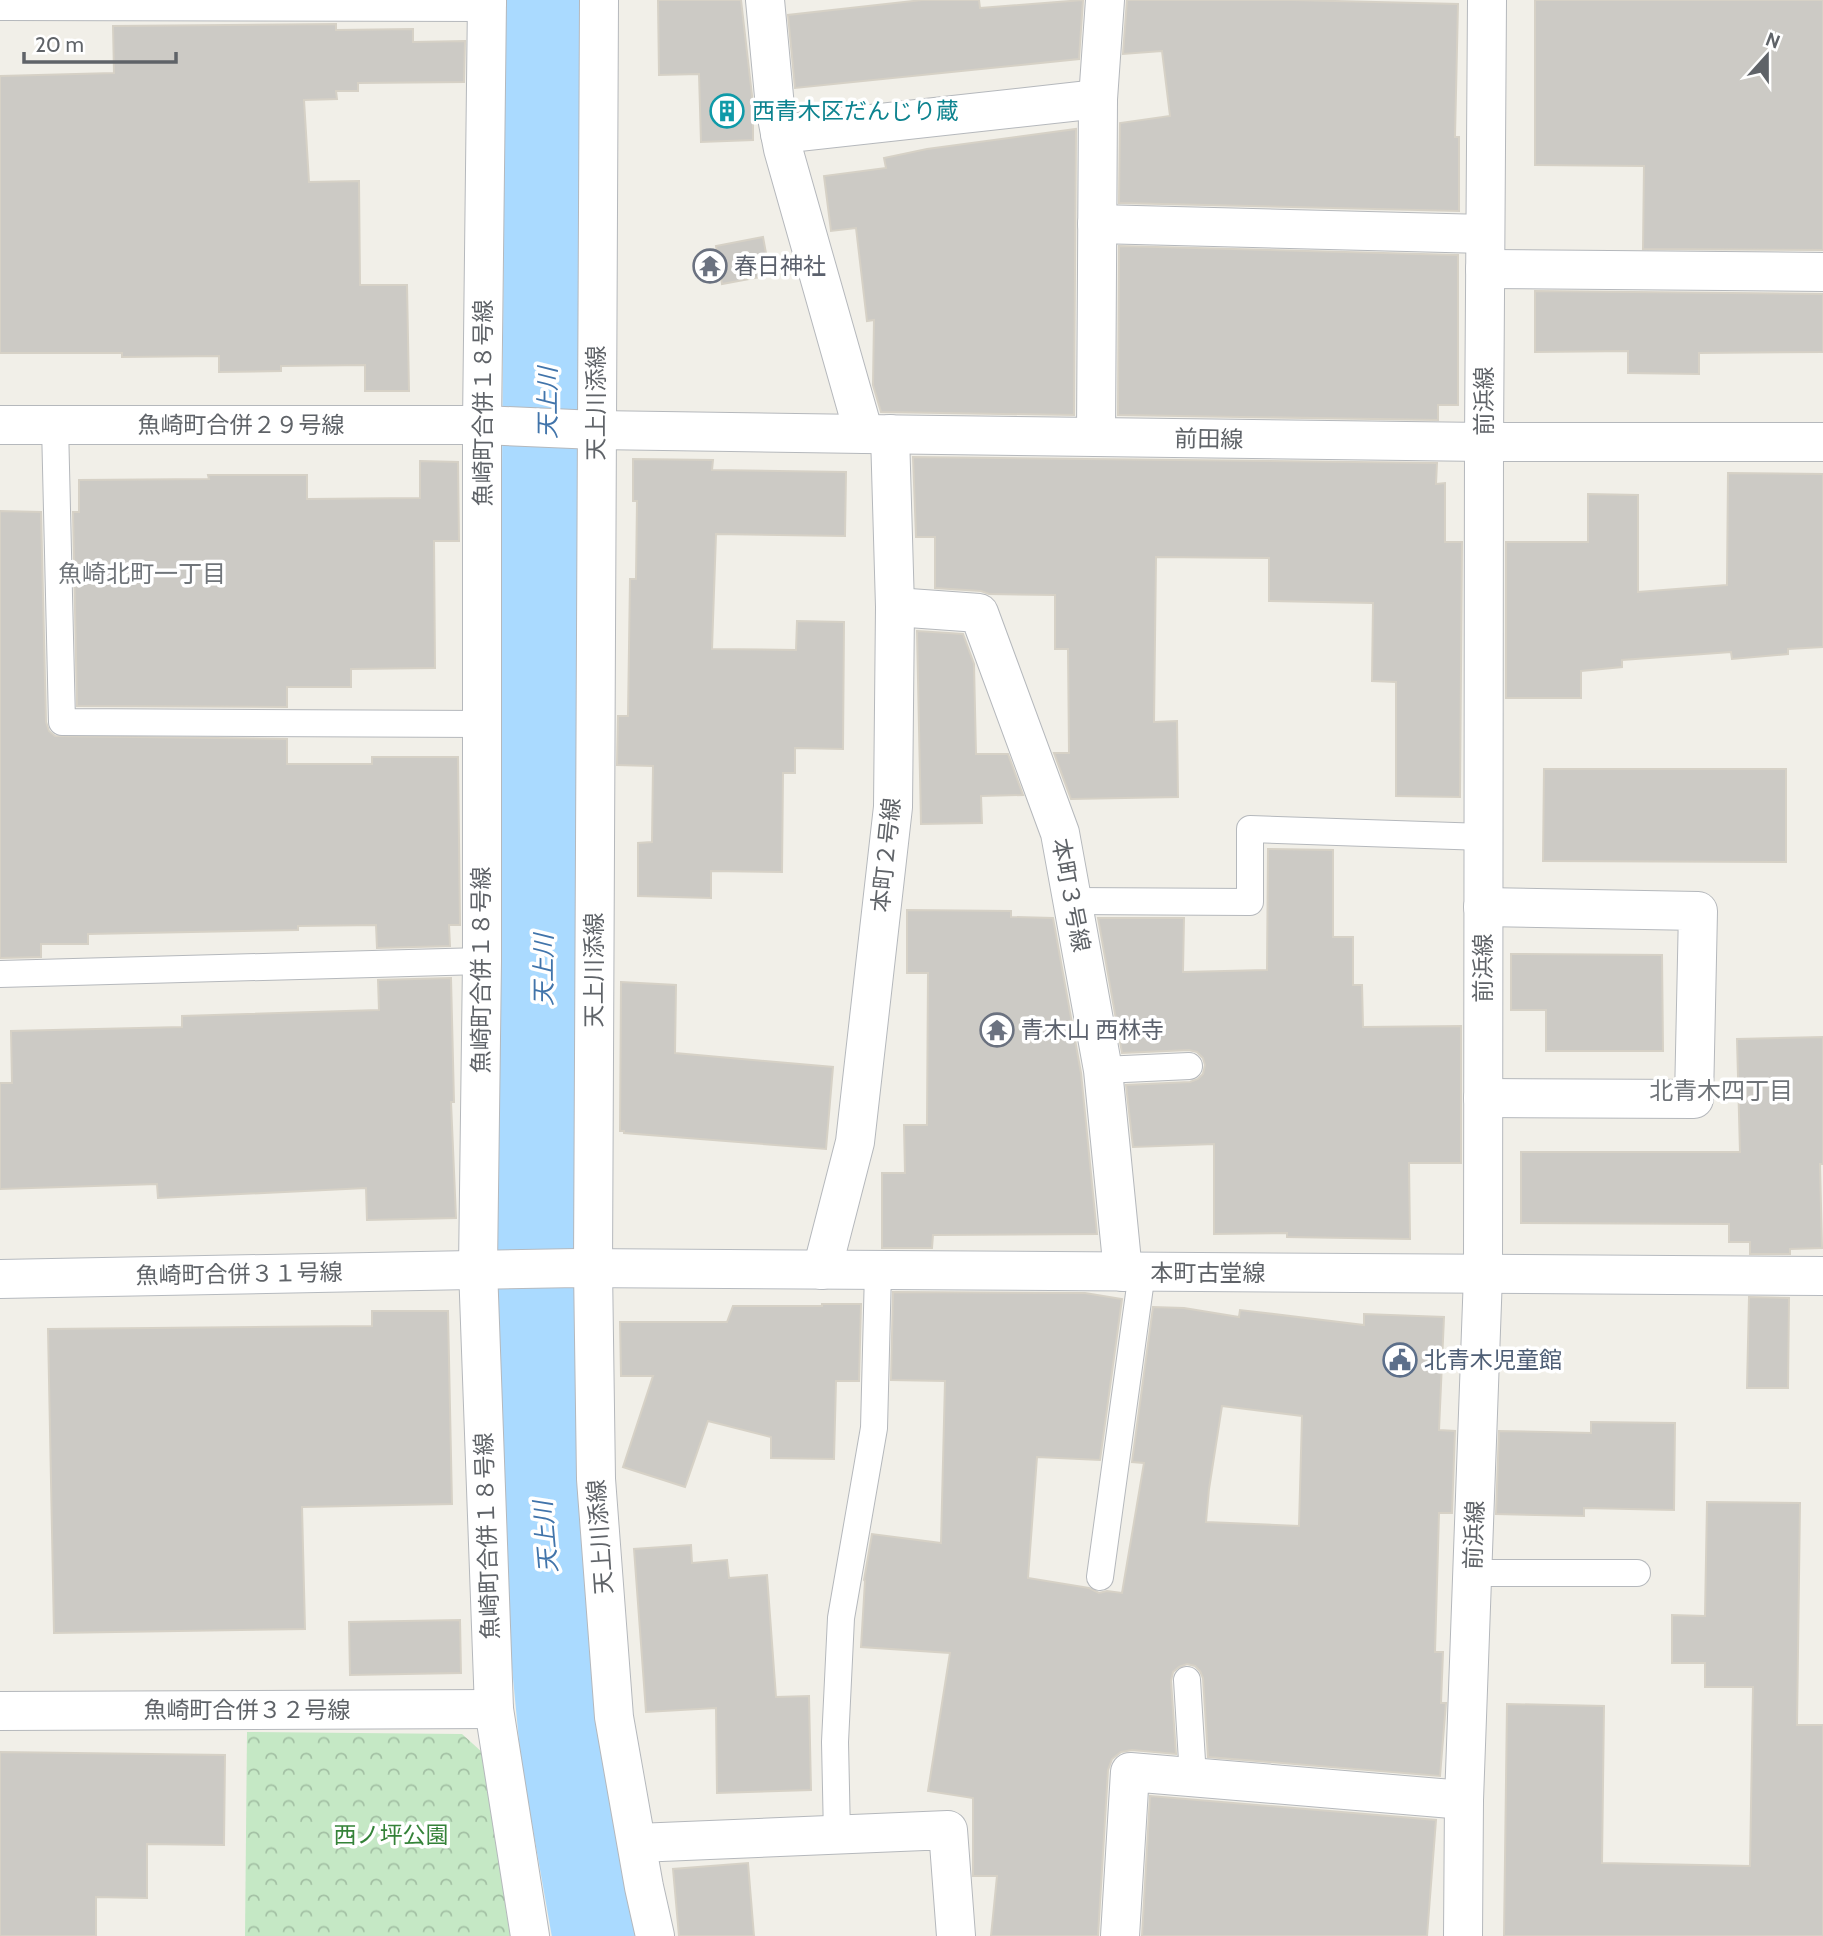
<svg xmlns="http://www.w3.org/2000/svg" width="1823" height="1936" font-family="Cabin,'Noto Sans JP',sans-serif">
	<defs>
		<pattern id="forest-crowns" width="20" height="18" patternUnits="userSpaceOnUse" patternTransform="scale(1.75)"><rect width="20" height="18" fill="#c5e8c5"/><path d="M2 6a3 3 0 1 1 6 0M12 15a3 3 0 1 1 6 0" fill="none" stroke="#a3c0a4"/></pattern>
	</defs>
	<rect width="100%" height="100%" fill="#f1efe8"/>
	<polygon fill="url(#forest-crowns)" points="247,1732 462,1734 483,1753 510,1936 245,1936"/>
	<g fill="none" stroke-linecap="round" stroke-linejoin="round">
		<polyline stroke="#aadaff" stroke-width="91" points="551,0 540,1480 566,1755 598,1936"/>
	</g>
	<g fill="#cccac5" stroke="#d6d1c6" stroke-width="2" fill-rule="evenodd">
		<polygon points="658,0 741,0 753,104 753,140 701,142 699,74 659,75"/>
		<polygon points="922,0 979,0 980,8 1083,0 1079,59 795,88 788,15"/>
		<polygon points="1127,0 1294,0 1458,4 1455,137 1459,137 1459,211 1119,203 1120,123 1170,116 1162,51 1123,54"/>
		<polygon points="1535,0 1823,0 1823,250 1643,249 1644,166 1535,165"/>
		<polygon points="336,24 336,30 413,29 413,42 465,41 464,82 358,83 358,91 336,91 337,99 304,100 309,182 359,181 360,285 407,285 409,391 365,391 365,365 281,366 281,371 219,372 219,356 122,357 122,353 0,353 0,76 114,73 113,26"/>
		<polygon points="1076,129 1074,415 881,412 873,385 874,320 867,321 856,228 831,231 824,176 886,168 884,158 927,149"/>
		<polygon points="763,237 770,275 722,284 716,246"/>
		<polygon points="1119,246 1458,255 1458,405 1438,405 1438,420 1118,415"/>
		<polygon points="1535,291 1823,294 1823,352 1699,353 1699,374 1628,373 1628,351 1535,352"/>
		<polygon points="913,457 1437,463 1436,484 1445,483 1445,542 1462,542 1460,797 1396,796 1396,682 1372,681 1373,603 1269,601 1269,558 1156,557 1154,722 1177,721 1178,797 1071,799 1054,753 1069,753 1068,649 1055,649 1055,595 989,594 981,591 935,588 935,537 916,537"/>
		<polygon points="633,459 713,460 712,470 846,472 845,536 716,534 712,649 796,650 797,621 844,622 843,749 795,748 795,773 783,773 782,872 711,871 711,898 638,896 638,843 652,842 653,766 617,765 618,716 628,716 630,579 636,579 637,501 633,501"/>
		<polygon points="420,461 458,462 459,541 434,541 435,668 351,669 351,687 287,687 287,707 77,706 73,512 79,512 79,480 209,479 208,475 307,475 307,499 420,498"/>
		<polygon points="1728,473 1823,474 1823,647 1788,649 1788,654 1732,659 1731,652 1622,660 1622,667 1581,671 1581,698 1506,698 1506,542 1588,542 1588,494 1638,495 1638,592 1727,585"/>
		<polygon points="0,511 41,512 46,722 49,731 55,736 287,739 287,764 372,764 372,757 458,757 460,925 449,925 450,946 377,948 376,925 298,926 298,930 88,934 88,944 41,944 41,957 0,958"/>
		<polygon points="917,631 963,634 974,664 976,754 1008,754 1023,795 981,796 982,823 921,824"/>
		<polygon points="1544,769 1786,769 1786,862 1543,861"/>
		<polygon points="1268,849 1333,850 1333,937 1353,937 1353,985 1362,985 1363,1027 1461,1026 1461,1163 1409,1163 1410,1239 1287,1237 1287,1233 1214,1234 1214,1144 1133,1147 1126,1085 1190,1082 1198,1079 1203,1074 1205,1065 1203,1058 1197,1052 1189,1050 1122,1053 1098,918 1184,918 1183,972 1267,970"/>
		<polygon points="907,910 1011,911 1011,917 1053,918 1081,1073 1097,1234 933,1235 932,1248 882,1248 882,1173 905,1173 904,1125 927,1125 928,973 907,973"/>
		<polygon points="1511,954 1662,955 1663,1051 1546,1051 1546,1010 1511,1010"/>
		<polygon points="451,978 454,1102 451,1102 456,1218 367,1220 366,1188 158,1198 157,1184 0,1189 0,1083 12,1083 11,1031 182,1027 182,1016 379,1010 378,980"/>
		<polygon points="621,982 676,985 675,1053 833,1067 826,1149 624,1133 624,1131 620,1131"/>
		<polygon points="1823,1037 1823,1164 1820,1164 1822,1248 1790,1249 1790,1254 1750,1254 1750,1242 1729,1242 1729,1224 1521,1223 1521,1152 1740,1152 1737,1039"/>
		<path d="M893 1292 1085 1293 1122 1299 1100 1460 1037 1457 1028 1578 1089 1588 1099 1593 1107 1591 1122 1593 1144 1463 1132 1462 1153 1307 1184 1308 1239 1317 1240 1310 1364 1325V1314L1444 1317 1439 1430 1455 1431 1452 1513H1439L1435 1652H1443L1441 1703H1446L1440 1776 1208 1757 1203 1678 1200 1671 1195 1666 1187 1664 1179 1667 1173 1672 1171 1681 1176 1754 1132 1750 1121 1752 1112 1759 1108 1770 1098 1936H991L997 1876H973V1798L928 1791 950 1653 861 1647 865 1581 864 1580 872 1534 941 1543 945 1381 891 1380ZM1222 1406 1302 1416 1299 1526 1206 1522 1209 1489Z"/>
		<polygon points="1749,1297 1789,1298 1788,1388 1747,1388"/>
		<polygon points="822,1304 861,1304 859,1381 836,1381 834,1459 771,1458 771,1437 708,1421 685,1487 623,1467 653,1376 621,1376 620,1322 727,1322 733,1306 822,1306"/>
		<polygon points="372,1311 448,1311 452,1504 302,1507 305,1629 54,1633 48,1329 372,1326"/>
		<polygon points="1591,1422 1675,1423 1674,1510 1584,1508 1584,1516 1496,1514 1499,1431 1591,1433"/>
		<polygon points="1707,1502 1800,1503 1797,1725 1823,1725 1823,1936 1504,1936 1507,1704 1604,1706 1602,1863 1750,1866 1753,1687 1705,1687 1705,1663 1672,1663 1672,1615 1705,1616"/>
		<polygon points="691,1545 692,1563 727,1560 729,1578 767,1575 776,1697 809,1696 811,1790 717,1793 716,1708 646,1712 634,1549"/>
		<polygon points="460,1620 461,1673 350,1675 349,1622"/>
		<polygon points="0,1752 225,1755 224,1845 147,1844 147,1898 96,1897 96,1936 0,1936"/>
		<polygon points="1150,1796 1436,1820 1427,1936 1142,1936"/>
		<polygon points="748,1863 754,1936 679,1936 673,1869"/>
	</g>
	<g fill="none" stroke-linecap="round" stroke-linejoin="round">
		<defs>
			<g id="lane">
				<polyline points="55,425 62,722 482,724"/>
				<polyline points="1072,901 1250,902 1250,829 1484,837"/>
				<polyline points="0,974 482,961"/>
				<polyline points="1103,1070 1189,1066"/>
				<polyline points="1473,1573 1637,1573"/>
				<polyline points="1100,1577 1142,1272"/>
				<polyline points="1187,1680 1193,1777"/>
				<polyline points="837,1835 835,1742 841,1618 874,1428 878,1271"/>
			</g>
			<g id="street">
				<polyline points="487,0 482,425 482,961 478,1268 494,1709 530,1936"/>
				<polyline points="599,0 593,1268 596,1479 614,1717 644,1887 655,1936"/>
				<polyline points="765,0 775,107 783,149 864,434"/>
				<polyline points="0,1 487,2"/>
				<polyline points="780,134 1098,99"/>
				<polyline points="1097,224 1485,234"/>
				<polyline points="1485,269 1823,272"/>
				<polyline points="0,425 482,425 596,430 864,434 1484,442 1823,442"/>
				<polyline points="1096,437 1098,99 1105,0"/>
				<polyline points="895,607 979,613 1060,833 1103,1070 1123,1272"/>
				<polyline points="1483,1098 1694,1099 1698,911 1483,907"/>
				<polyline points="822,1270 855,1142 893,807 895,607 890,434"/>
				<polyline points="0,1711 494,1709"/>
				<polyline points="637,1843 948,1830 956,1936"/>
				<polyline points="1120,1936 1130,1772 1464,1800"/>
				<polyline points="1463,1936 1464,1800 1483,1275 1484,442 1487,0"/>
			</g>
			<polyline id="secondary" points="0,1279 578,1268 1823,1276"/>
		</defs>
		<use href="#lane" stroke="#b5b8bc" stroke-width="28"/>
		<use href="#street" stroke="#b5b8bc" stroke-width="40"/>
		<use href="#secondary" stroke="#b6babf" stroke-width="40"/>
		<use href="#lane" stroke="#fff" stroke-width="26"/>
		<use href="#street" stroke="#fff" stroke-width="38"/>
		<use href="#secondary" stroke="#fff" stroke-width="38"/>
	</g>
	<defs>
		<symbol id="building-ring" viewBox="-11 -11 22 22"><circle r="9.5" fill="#fff" stroke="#0f9aa8" stroke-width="1.5"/><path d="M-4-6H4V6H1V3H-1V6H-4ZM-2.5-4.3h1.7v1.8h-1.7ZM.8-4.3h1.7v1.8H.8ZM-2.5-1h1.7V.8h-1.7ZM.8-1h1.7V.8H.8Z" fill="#0f9aa8"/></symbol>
		<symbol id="temple-ring" viewBox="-11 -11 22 22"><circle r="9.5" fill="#fff" stroke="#6b7280" stroke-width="1.5"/><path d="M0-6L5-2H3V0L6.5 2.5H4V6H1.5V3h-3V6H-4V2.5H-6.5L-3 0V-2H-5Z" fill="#6b7280"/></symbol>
		<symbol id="civic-ring" viewBox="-11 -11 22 22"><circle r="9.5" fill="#fff" stroke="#5c6f8a" stroke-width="1.5"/><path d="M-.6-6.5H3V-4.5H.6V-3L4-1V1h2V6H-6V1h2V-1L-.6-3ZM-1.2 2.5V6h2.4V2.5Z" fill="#5c6f8a"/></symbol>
	</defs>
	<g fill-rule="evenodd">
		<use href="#building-ring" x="708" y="92" width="38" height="38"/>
		<use href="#temple-ring" x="691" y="247" width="38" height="38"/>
		<use href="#temple-ring" x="978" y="1011" width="38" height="38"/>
		<use href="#civic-ring" x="1381" y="1341" width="38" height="38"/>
	</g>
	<g text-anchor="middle" stroke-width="7" stroke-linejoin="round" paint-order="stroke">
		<g font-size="23" fill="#0d838f" stroke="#fff" text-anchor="start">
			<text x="752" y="119">西青木区だんじり蔵</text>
		</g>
		<g font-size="23" fill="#5b616d" stroke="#fff" text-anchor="start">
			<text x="734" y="274">春日神社</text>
			<text x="1021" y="1038">青木山 西林寺</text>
		</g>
		<g font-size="23" fill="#5f6368" stroke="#fff">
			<text transform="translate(1484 401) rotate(-90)" y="8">前浜線</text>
			<text transform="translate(483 403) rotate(-90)" y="8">魚崎町合併１８号線</text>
			<text transform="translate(596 403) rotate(-90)" y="8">天上川添線</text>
			<text x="241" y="433">魚崎町合併２９号線</text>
			<text transform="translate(1209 439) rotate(1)" y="8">前田線</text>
			<text transform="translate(886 855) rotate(-84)" y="8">本町２号線</text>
			<text transform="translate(1071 895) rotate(79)" y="8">本町３号線</text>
			<text transform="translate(1483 968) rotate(-90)" y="8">前浜線</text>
			<text transform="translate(481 970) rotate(-90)" y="8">魚崎町合併１８号線</text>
			<text transform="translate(594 970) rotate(-90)" y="8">天上川添線</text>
			<text x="1208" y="1281">本町古堂線</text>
			<text transform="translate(239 1274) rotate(-1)" y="8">魚崎町合併３１号線</text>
			<text transform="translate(1474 1535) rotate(-88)" y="8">前浜線</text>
			<text transform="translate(487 1536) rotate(-92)" y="8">魚崎町合併１８号線</text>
			<text transform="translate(600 1537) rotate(-94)" y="8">天上川添線</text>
			<text x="247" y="1718">魚崎町合併３２号線</text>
		</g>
		<g font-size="23" fill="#4e5e75" stroke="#fff" text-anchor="start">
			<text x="1424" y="1368">北青木児童館</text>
		</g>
		<g font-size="23" fill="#348238" stroke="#fff">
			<text x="391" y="1843">西ノ坪公園</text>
		</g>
		<g font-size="24" font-style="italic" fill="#4174aa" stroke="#fff">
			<text transform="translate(548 403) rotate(-90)" y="8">天上川</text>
			<text transform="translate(544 970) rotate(-90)" y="8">天上川</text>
			<text transform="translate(546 1537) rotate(-95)" y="8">天上川</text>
		</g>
		<g font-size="24" fill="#70757a" stroke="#fff">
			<text x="142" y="582">魚崎北町一丁目</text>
			<text x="1721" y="1099">北青木四丁目</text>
		</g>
	</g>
	<g transform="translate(1767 56) rotate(21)" stroke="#ffffff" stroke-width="5" paint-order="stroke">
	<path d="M0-5L12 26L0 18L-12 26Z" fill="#5f6368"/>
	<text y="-10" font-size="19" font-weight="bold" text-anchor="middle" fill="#5f6368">N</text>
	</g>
	<path d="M24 52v10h152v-10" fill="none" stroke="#5f6368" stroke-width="3.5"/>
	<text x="35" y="52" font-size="21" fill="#5f6368" stroke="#ffffff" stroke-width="5" paint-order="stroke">20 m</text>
</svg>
